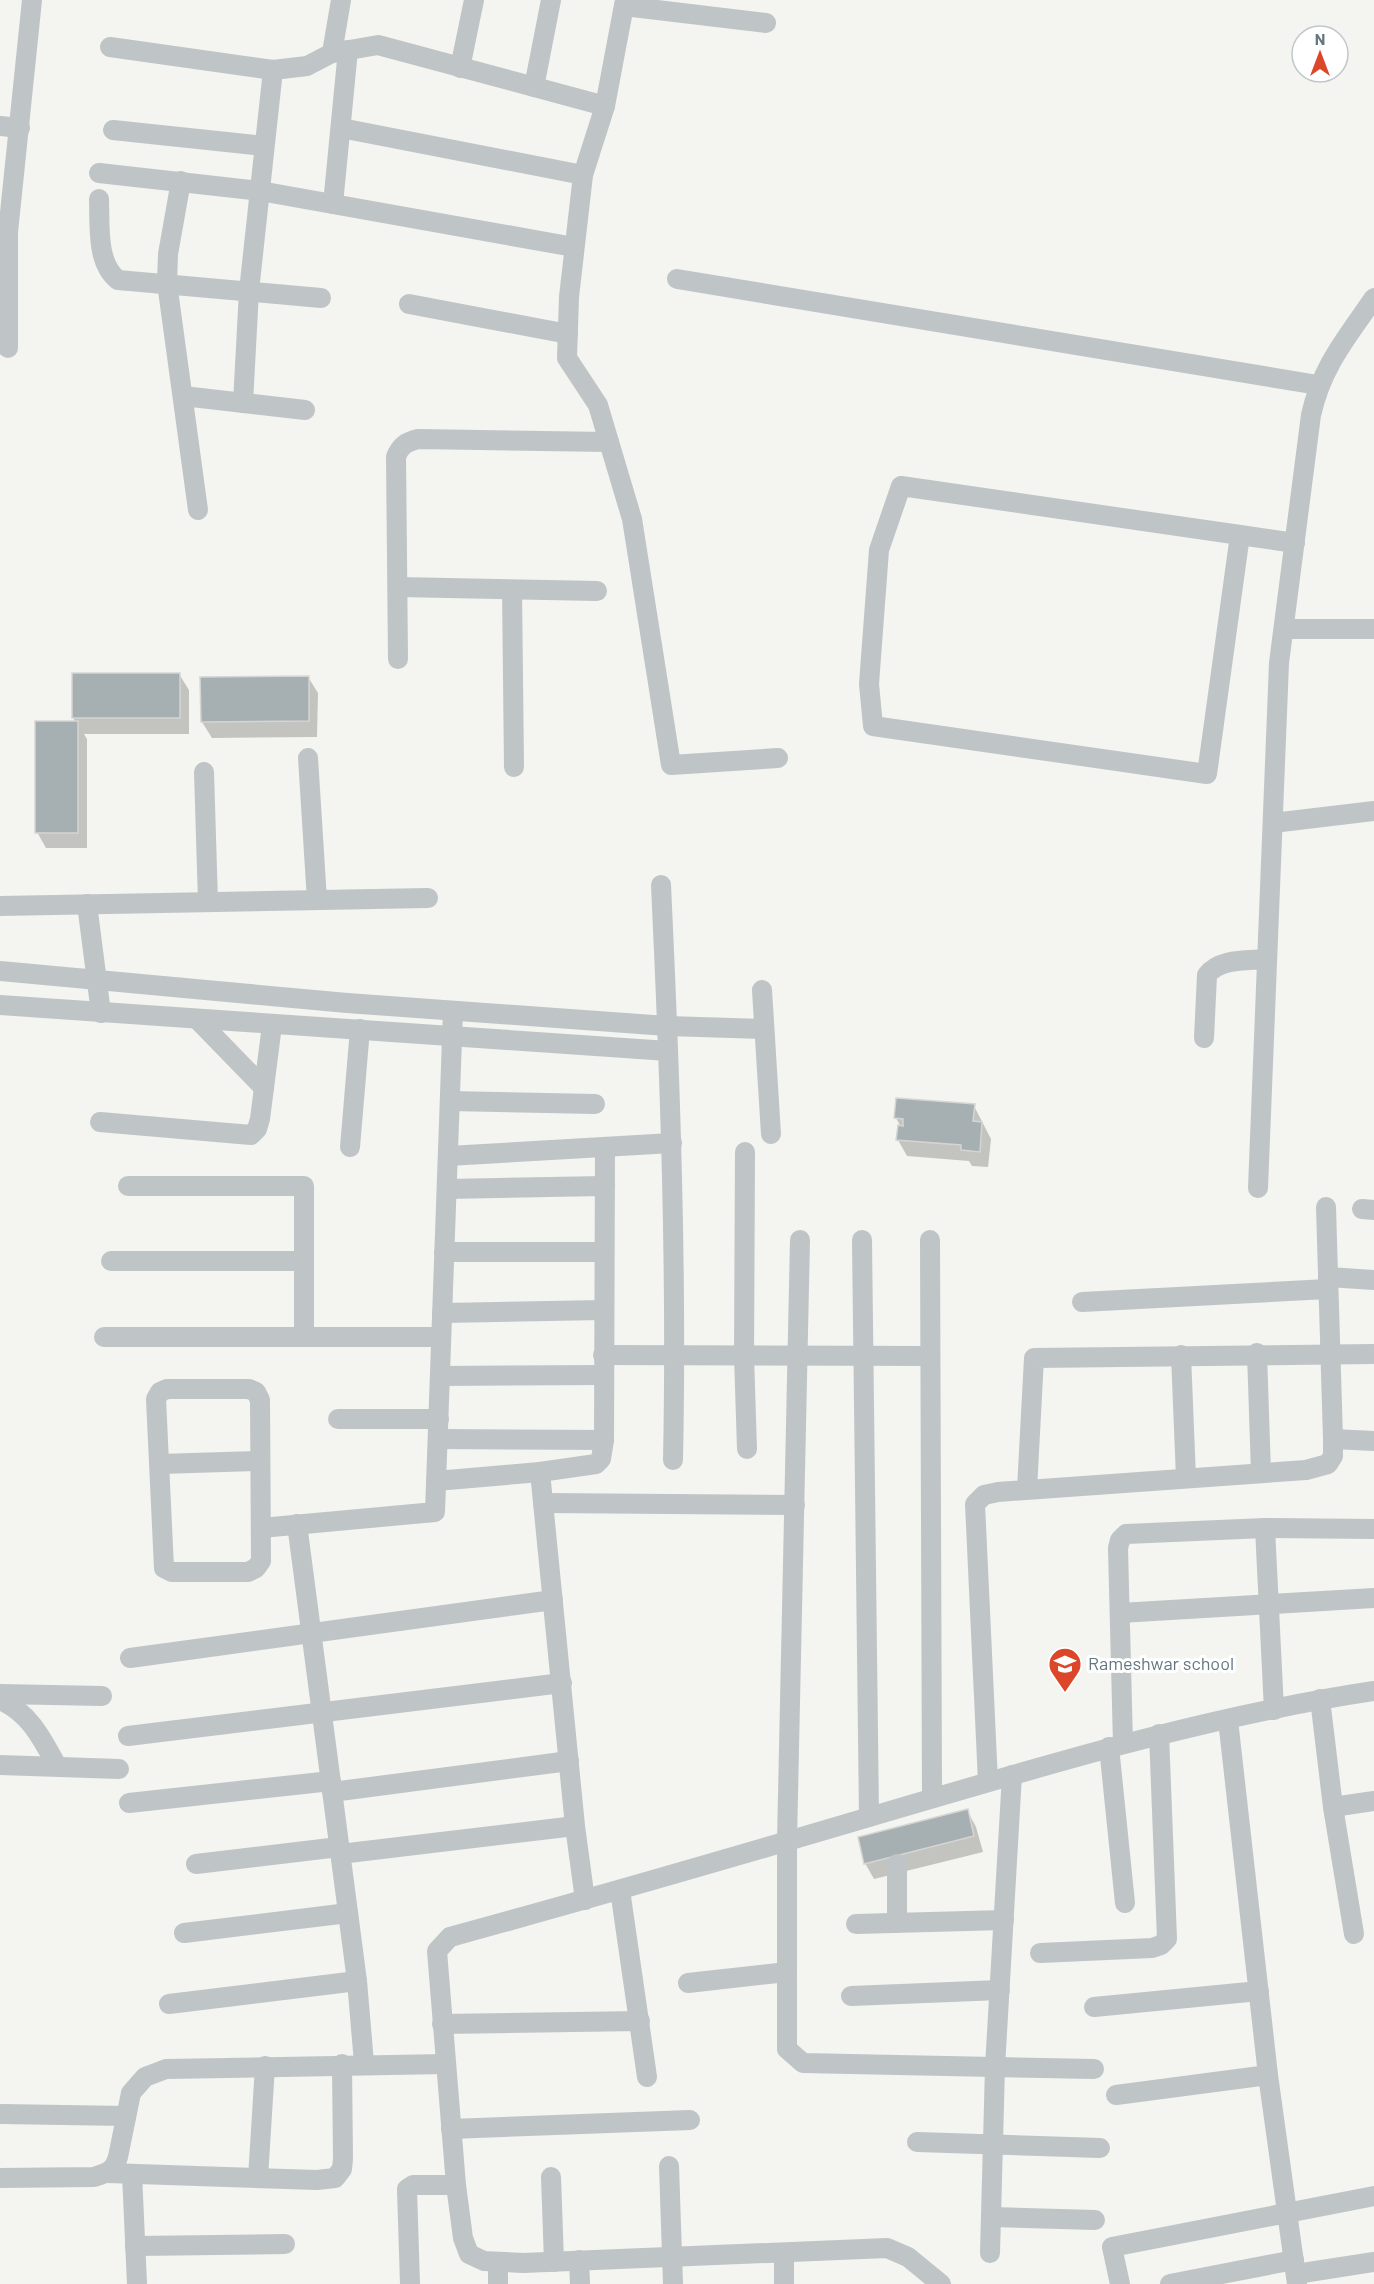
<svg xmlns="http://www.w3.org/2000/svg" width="1374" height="2284" font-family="Barlow,sans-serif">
	<rect width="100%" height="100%" fill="#f4f4f0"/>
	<g fill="#0003">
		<polygon points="179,674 189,690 189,734 84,734 87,739 87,848 46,848 37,832 76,723 73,718"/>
		<polygon points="308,677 318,693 317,737 212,738 202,722"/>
		<polygon points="974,1106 991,1139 988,1167 972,1166 969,1161 907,1156 898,1140 901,1127 896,1118"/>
		<polygon points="967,1810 976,1827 983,1852 874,1879 865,1863"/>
	</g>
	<g fill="#a6afb2" stroke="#d5d5d3" stroke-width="1.5">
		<rect x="72" y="673" width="108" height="45"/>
		<polygon points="309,676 309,721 201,722 200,677"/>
		<rect x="35" y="721" width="43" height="112"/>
		<polygon points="896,1098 975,1104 973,1121 982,1122 980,1152 961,1150 961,1145 896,1140 898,1125 903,1126 903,1119 894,1118"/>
		<polygon points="968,1809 974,1836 864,1864 858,1837"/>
	</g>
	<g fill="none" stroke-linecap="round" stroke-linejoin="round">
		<g stroke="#bfc4c6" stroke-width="20">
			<polyline points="625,0 605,106 583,175 569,297 567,358 598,405 632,519 671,765 778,758"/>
			<polyline points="624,6 766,23"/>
			<polyline points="110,47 273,70 307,66 332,53 378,45 605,106"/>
			<polyline points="332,53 341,0"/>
			<polyline points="460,68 474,0"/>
			<polyline points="534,87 551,0"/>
			<polyline points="0,126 20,128"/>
			<polyline points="341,128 583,175"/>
			<polyline points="113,130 264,146"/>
			<polyline points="99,173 260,191 574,247"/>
			<polyline points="181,181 168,254 167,283 198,510"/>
			<path d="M99 199C100 225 96 263 118 280L321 298"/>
			<polyline points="333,204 348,50"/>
			<polyline points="677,279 1318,385"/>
			<polyline points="409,304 568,334"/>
			<polyline points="8,348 8,232 32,0"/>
			<polyline points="183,396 305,410"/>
			<polyline points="243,403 249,291 273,70"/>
			<polyline points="1240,535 1207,774 873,726 869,684 879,550 901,486 1240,535 1295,543"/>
			<polyline points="398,587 597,591"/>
			<polyline points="512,590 514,767"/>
			<polyline points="1284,629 1374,629"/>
			<path d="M398 659 396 457C400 446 406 442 418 439L609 442"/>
			<polyline points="308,758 317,900"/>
			<polyline points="204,772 208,902"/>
			<polyline points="1273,823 1374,811"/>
			<path d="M661 885C670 1077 677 1268 673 1460"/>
			<polyline points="87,904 101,1013"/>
			<polyline points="0,906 428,898"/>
			<polyline points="0,971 347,1003 667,1026 764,1029"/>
			<polyline points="762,990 771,1134"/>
			<polyline points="0,1005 668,1051"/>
			<polyline points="198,1020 264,1088"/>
			<path d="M1204 1038 1207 975C1220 958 1247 961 1267 959"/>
			<polyline points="450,1101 595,1104"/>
			<polyline points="100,1122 251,1135 257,1129 260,1119 272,1025"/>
			<polyline points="350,1147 360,1029"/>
			<polyline points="745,1152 744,1356 747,1449"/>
			<polyline points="448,1156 672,1143"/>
			<polyline points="128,1186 304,1186 304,1337"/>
			<path d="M1258 1188 1279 663 1311 415C1322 366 1346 339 1374 298"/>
			<polyline points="447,1189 605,1186"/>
			<polyline points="1362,1209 1374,1210"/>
			<polyline points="800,1240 787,1841 787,2049 803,2063 1094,2069"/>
			<polyline points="862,1240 869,1817"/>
			<polyline points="930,1240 932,1796"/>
			<polyline points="444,1252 604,1252"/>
			<polyline points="111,1261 302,1261"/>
			<polyline points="1328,1277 1374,1280"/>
			<polyline points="1082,1302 1328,1289"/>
			<polyline points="442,1313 603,1310"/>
			<polyline points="104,1337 441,1337"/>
			<polyline points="1257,1353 1261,1473"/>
			<polyline points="603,1355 930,1356"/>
			<polyline points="1181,1355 1186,1478"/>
			<polyline points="440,1376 603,1375"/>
			<polygon points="167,1389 249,1389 256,1392 260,1400 261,1561 256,1568 248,1572 172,1572 164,1568 156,1399 160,1392"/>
			<polyline points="338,1419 439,1419"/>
			<polyline points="439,1439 604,1440"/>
			<polyline points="1333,1439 1374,1441"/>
			<polyline points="160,1464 259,1461"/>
			<polyline points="540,1472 575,1826 585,1900"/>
			<polyline points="436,1481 540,1472 596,1464 601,1459 604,1440 605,1147"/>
			<polyline points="1027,1489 1034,1358 1374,1354"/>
			<polyline points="543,1503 795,1505"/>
			<polyline points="297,1524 357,1981 364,2063"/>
			<polyline points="261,1528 435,1512 453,1011"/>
			<polyline points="1265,1528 1274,1710"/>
			<polyline points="1120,1613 1374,1598"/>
			<polyline points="130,1658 553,1600"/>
			<polyline points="0,1694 102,1696"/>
			<polyline points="1320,1699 1333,1807 1374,1801"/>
			<path d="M0 1700C30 1713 42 1739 57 1766"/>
			<polyline points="1228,1720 1268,2075 1297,2284"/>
			<polyline points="128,1736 562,1683"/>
			<polyline points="1123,1744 1118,1548 1120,1540 1126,1534 1265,1528 1374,1529"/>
			<polyline points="1109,1747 1125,1903"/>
			<polyline points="0,1765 119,1769"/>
			<polyline points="988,1782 975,1504 984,1495 998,1492 1306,1470 1328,1464 1333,1456 1333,1439 1326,1207"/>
			<polyline points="332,1792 569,1761"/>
			<polyline points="129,1803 331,1781"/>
			<polyline points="1333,1807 1354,1934"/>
			<polyline points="340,1854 575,1826"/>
			<polyline points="196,1864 339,1847"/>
			<polyline points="620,1890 647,2077"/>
			<polyline points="897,1923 897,1864"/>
			<polyline points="856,1924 1004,1920"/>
			<polyline points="184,1933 348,1913"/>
			<polyline points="1040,1953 1152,1948 1161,1945 1167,1939 1159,1734"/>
			<polyline points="688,1983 787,1972"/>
			<polyline points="851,1996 1000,1990"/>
			<polyline points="169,2004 357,1981"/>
			<polyline points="1094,2007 1259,1991"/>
			<polyline points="442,2024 640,2021"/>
			<polyline points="1116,2095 1268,2075"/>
			<polyline points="0,2114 126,2116"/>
			<polyline points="451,2129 690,2120"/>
			<polyline points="917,2142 1100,2148"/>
			<polyline points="669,2166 673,2284"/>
			<polyline points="108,2173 317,2180 335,2178 342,2169 343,2159 342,2064"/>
			<polyline points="132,2174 137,2284"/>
			<polyline points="551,2177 554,2262"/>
			<path d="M0 2178 94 2177C107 2173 114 2171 118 2157L131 2093 145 2077 166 2069 445 2064"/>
			<polyline points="258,2178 265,2066"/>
			<polyline points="991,2217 1095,2220"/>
			<polyline points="135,2246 285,2244"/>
			<polyline points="990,2253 995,2067 1012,1775"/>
			<polyline points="784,2254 784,2284"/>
			<polyline points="579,2260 580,2284"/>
			<polyline points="498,2263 498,2284"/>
			<polyline points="1296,2274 1374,2262"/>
			<polyline points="410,2284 407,2189 413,2185 456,2185"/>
			<path d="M941 2284 908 2257 887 2248 523 2263 484 2261 469 2254 463 2238 456 2185 437 1951 450 1937C589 1899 727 1859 866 1818 1033 1769 1201 1717 1374 1691"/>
			<polyline points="1120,2284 1112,2247 1374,2196"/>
			<polyline points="1170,2284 1294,2260"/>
		</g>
	</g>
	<defs>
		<symbol id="school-pin" viewBox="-11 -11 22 30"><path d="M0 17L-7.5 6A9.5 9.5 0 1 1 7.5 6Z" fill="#dc4629" stroke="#fff"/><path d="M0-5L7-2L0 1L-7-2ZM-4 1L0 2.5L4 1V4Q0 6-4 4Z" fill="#fff"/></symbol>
	</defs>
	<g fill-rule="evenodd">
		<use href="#school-pin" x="1046" y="1645" width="38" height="52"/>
	</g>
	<g text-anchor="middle" stroke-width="6" stroke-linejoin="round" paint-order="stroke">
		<g font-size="18" fill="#647680" stroke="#fff" text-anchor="start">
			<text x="1088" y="1670">Rameshwar school</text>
		</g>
	</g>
	<g transform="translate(1320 54)"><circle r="28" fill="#ffffff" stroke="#c1c8cc" stroke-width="1.5"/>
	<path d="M0-4.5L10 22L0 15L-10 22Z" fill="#dc4629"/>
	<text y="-9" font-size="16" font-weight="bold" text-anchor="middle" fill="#647680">N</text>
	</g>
</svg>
